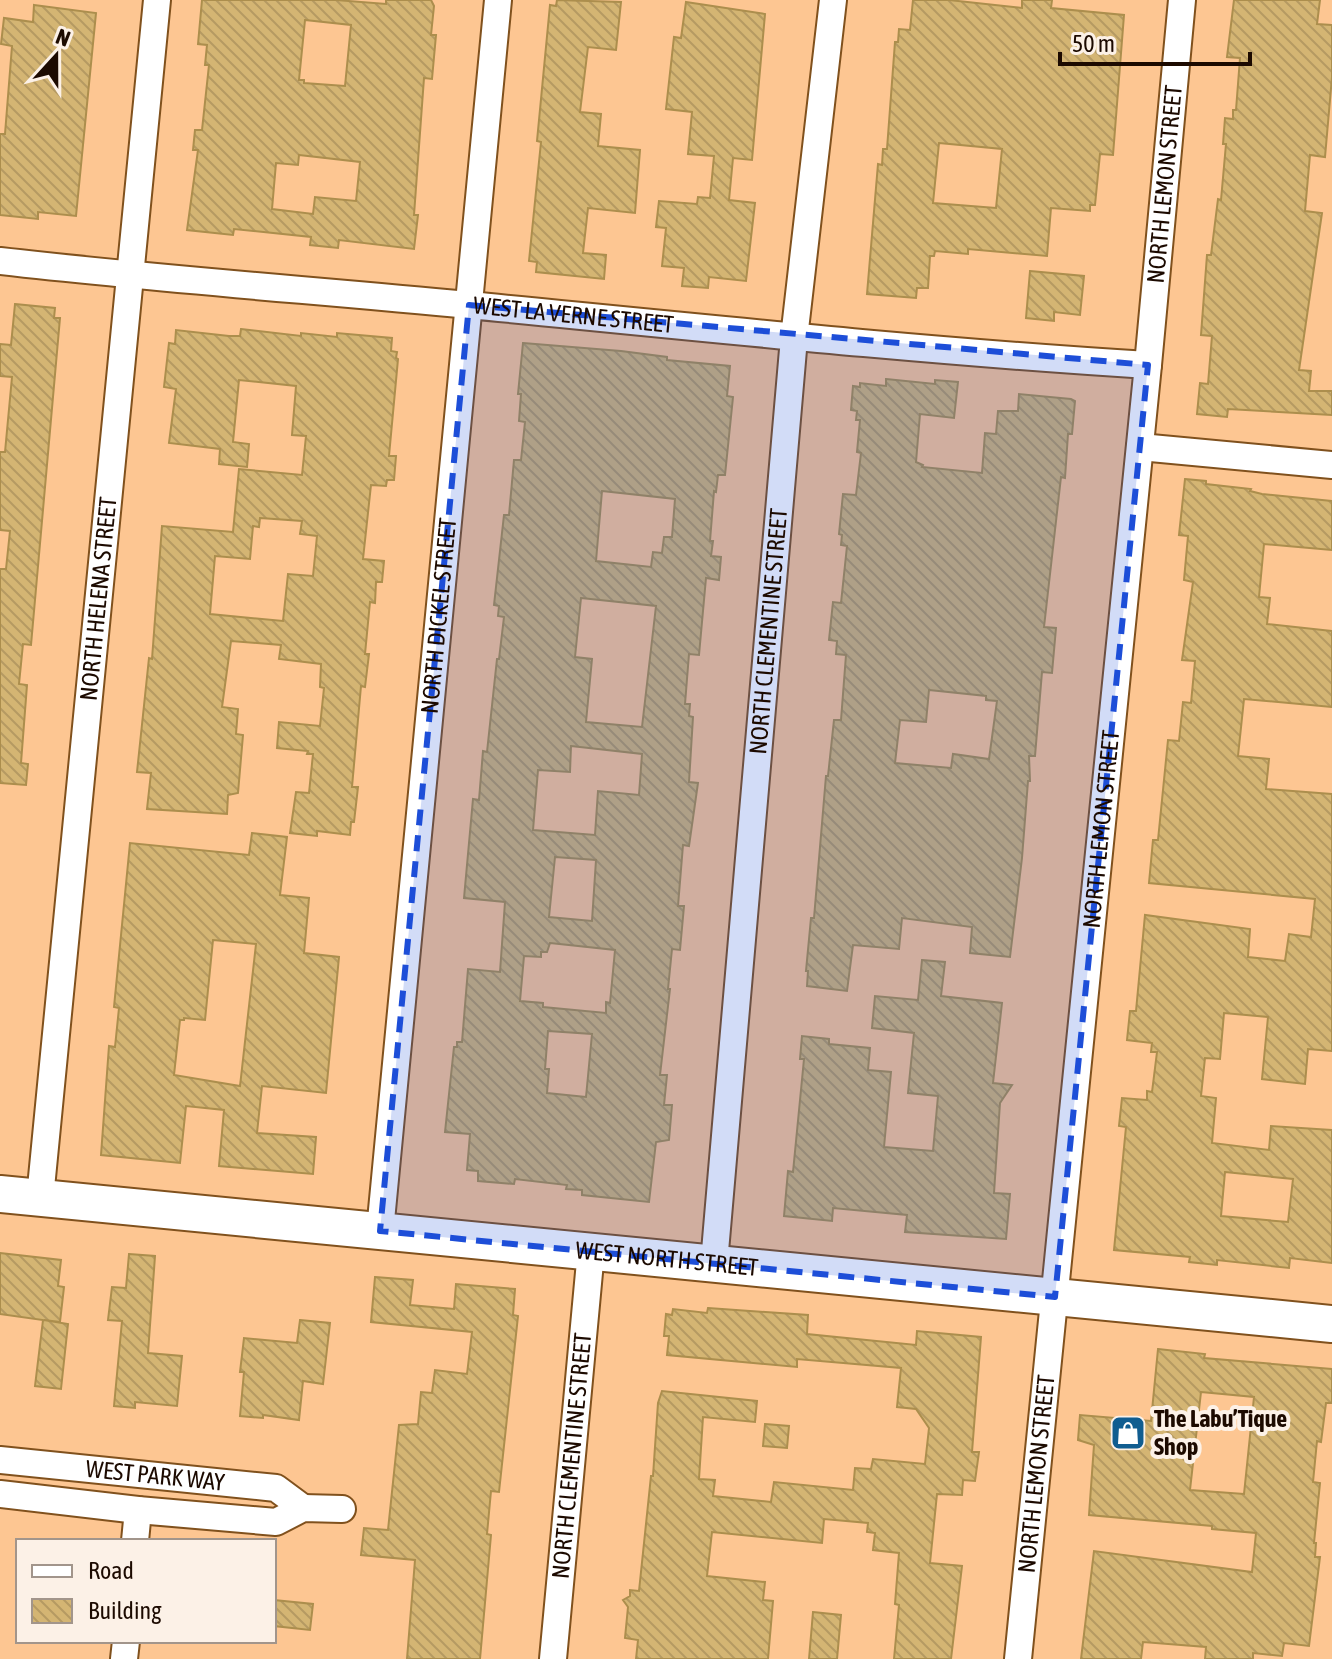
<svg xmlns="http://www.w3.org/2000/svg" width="1332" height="1659" font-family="'Asap Condensed',sans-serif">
	<defs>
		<pattern id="building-back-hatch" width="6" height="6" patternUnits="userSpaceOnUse" patternTransform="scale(2)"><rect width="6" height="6" fill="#d4b573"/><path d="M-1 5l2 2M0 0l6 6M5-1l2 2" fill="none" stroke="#b59a62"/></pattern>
	</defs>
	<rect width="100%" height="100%" fill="#fdc692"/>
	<g fill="url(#building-back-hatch)" stroke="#ac8e4d" stroke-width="2" fill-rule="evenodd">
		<path d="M202 0H336L386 4V0H431L434 6 431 35H436L432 79 424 78 414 215H418L414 249 339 240 338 248 310 245 311 237 234 229 233 235 187 230 198 150H193L195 130H202L209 65H205L207 45 198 44ZM305 20 351 25 345 86 304 83V80H299ZM299 155 360 162 356 201 315 197 313 214 272 209 276 163 298 165Z"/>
		<polygon points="557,0 621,2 616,50 588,47 580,112 601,114 598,146 640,150 635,213 588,208 583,253 606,255 604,279 536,272 537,262 529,261 541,142 537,141 550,5 556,6"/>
		<path d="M913 0H949L1022 8V0H1052L1051 8 1124 15 1113 155 1100 154 1095 205H1090V211L1051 208 1047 256 968 249V254L935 251 934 256H930L928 288H917L916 298 867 294 878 164 882 165 883 149H887L895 42H898L899 29 910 30ZM939 143 1002 149 996 208 933 203Z"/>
		<polygon points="1234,0 1320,0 1317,24 1332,25 1332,77 1325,157 1310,155 1305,211 1322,213 1299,370 1311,371 1309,391 1332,391 1332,415 1228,409 1227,417 1197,414 1200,383 1208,384 1212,336 1201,335 1207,255 1211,255 1218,199 1221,200 1226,144 1223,144 1225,118 1233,119 1233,110 1236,110 1240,58 1227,57"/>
		<polygon points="686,2 765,14 752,160 733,158 729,200 755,203 746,281 709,277 708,288 682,286 684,268 662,266 666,228 656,227 659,201 697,204 698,197 710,198 714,156 688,154 692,112 666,109 674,37 681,38"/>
		<polygon points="34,5 96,13 76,216 38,212 38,219 0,215 0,134 5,134 12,46 1,44 4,18 33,22"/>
		<polygon points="1030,271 1084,276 1080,315 1054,312 1054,321 1026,318"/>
		<polygon points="15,304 55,308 54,318 60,318 31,645 23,644 19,684 27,685 21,763 28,764 26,785 0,783 0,569 6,569 10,531 0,530 0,452 5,452 12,377 0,376 0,344 11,345"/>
		<path d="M241 329 301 336V333L337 337V333L392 338 391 351 397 352 396 358 398 359 389 456H396L394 480H387L386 486 371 485 363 559 384 561 382 582H376L375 603 370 602 365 654H369L365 687 361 686 352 787H358L354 822H351L350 835 317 831V836L290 833 296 792 309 793 313 754H307L308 751 277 748 279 722 320 726 324 688 320 687 321 664 279 659 281 645 231 641 222 707 238 709 236 734 243 735 238 793 228 795 227 814 147 809 151 773 137 772 149 658 152 659 162 526 233 532 239 469 302 475 306 436 292 435 296 386 239 380 233 442 249 444 247 467 219 464 220 449 169 443 176 389 164 387 169 343 175 344 176 330 229 336H240ZM260 518 302 521 300 534 317 536 313 576 288 574 283 621 210 614 215 556 250 559 253 526 259 527Z"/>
		<path d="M523 343 621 351 667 357V360L730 366 727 396 733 397 725 475H718L716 492 714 491 710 541H713L711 556 721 557 719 580 706 578 699 655 689 654 685 704H690L689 716 693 717 689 782 698 783 689 846 683 845 678 906H684L680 950 672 949 668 989H670L660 1075H667L664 1105H672L669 1140 656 1142 649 1202 582 1195V1190L566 1189 567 1185 515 1179 514 1184 478 1181V1171L467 1170 470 1134 445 1132 454 1047H457V1042H462L468 969 500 972 505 902 464 898 473 799 479 800 483 751 487 752 497 659H499L504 617 498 616 499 606 494 605 504 515H509L514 460H521L525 422 519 421 521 394H518ZM602 491 675 499 672 537H664L662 553 653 552 651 567 596 561ZM581 598 656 606 642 727 586 722 592 659 575 657ZM571 746 642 754 639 795 598 791 595 835 533 830 538 770 570 772ZM555 857 596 860 592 921 549 917ZM550 943 615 950 610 1003 606 1002V1013L543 1007V1003L520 1001 524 956 541 957V952H547ZM548 1031 592 1034 586 1097 547 1093 549 1069H545Z"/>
		<path d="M886 379 935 384V380L958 382 954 418 920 414 916 462 923 465 922 467 982 473 985 433 996 434 998 411H1018L1019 394 1071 399 1075 401 1072 434H1068L1065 478 1061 477 1044 627 1056 628 1052 673 1042 672 1035 756H1029L1030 781H1028L1022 858 1010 957 970 953 972 927 902 918 899 949 853 945 847 991 807 986 808 971H806L811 918H814L826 776H828L834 720H841L846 655 836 654 837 641 829 640 833 602 841 603 847 546 841 545 842 535 839 534 843 494 856 495 861 453 857 452 860 420H856L857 411 851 410 853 386 860 387V383L886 386ZM929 690 986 696V700L997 701 989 759 953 754 951 768 895 763 900 720 926 722Z"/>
		<path d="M1185 479 1206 481V484L1251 489 1250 491 1262 494 1332 501V550L1264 544 1259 597 1270 598 1267 624 1332 631V707L1244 699 1238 756 1269 759 1266 789 1332 794V1051L1308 1049 1305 1084 1262 1079 1268 1017 1224 1013 1220 1059 1205 1058 1201 1096 1216 1098 1212 1143 1269 1150 1271 1126 1332 1130V1263L1290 1258 1289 1268 1217 1260V1265L1189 1262 1190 1257 1114 1250 1126 1127 1119 1126 1122 1098 1147 1100V1091L1152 1092 1157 1052H1151L1152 1043 1127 1040 1130 1011H1136L1145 915 1250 929 1248 957 1285 961 1289 934 1311 937 1315 899 1149 883 1153 840H1158L1168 740 1179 741 1183 702 1191 703 1195 661 1182 660 1193 582 1184 580 1188 536 1179 535ZM1225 1172 1293 1179 1288 1222 1221 1216Z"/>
		<path d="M252 833 287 837 280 895 309 898 304 953 339 957 326 1093 262 1086 257 1133 316 1137 313 1174 219 1166 224 1110 186 1106 180 1163 101 1155 109 1046 115 1047 119 1008 114 1007 130 843 249 855ZM213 940 256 944 240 1086 174 1075 180 1020H184V1018L205 1020Z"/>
		<polygon points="922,960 945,962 941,996 1002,1003 993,1083 1012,1085 1000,1103 994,1193 1010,1194 1006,1239 905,1232 907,1215 833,1208 832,1221 784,1216 788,1171 793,1172 804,1059 800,1059 802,1036 829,1039 829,1044 870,1048 868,1070 891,1072 884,1147 933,1151 938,1096 908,1093 914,1033 872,1028 875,996 918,1000"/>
		<polygon points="0,1253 61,1260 58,1286 64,1287 60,1322 44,1320 68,1324 61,1389 35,1386 43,1320 0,1314"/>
		<polygon points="129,1254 155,1256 148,1353 182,1356 177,1406 135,1402 135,1408 114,1406 122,1321 108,1320 112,1287 126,1288"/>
		<polygon points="375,1277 413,1280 410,1305 454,1309 456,1284 515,1289 513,1315 518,1316 499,1492 491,1491 487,1534 491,1535 480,1659 407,1659 415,1560 361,1555 364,1528 388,1530 399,1425 418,1424 421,1392 432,1393 435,1370 467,1374 472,1332 371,1322"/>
		<polygon points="708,1308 808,1315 807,1334 916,1345 917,1331 981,1337 972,1452 979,1452 975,1481 963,1480 962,1495 937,1494 930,1563 962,1566 951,1659 894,1659 899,1605 895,1604 899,1553 873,1550 875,1533 867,1532 868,1523 824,1519 822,1543 712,1532 707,1576 765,1582 763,1600 773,1601 768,1659 636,1659 638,1640 625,1638 628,1607 623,1600 630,1596 630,1590 639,1591 651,1476 653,1476 658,1403 662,1391 757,1401 755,1422 703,1417 699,1479 715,1480 713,1496 771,1502 774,1482 853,1490 855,1468 871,1469 873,1459 925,1464 929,1428 916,1409 897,1407 901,1368 797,1359 797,1367 667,1355 669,1336 664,1336 666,1314 672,1315 673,1309 707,1313"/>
		<polygon points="300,1320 330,1323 323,1384 303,1381 299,1420 263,1415 263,1418 240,1416 244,1372 240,1372 244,1338 297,1343"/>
		<path d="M1158 1349 1205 1354 1204 1358 1332 1369V1403H1326L1321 1442 1317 1441 1313 1482 1320 1483 1314 1543H1316L1315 1557H1320L1309 1646 1284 1643 1282 1656 1253 1653V1659H1205L1206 1647 1143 1642 1141 1659H1081L1094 1551 1252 1572 1256 1533 1212 1529V1526L1089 1515 1094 1445 1078 1440 1080 1415 1151 1421ZM1201 1392 1254 1397 1244 1494 1190 1490Z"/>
		<polygon points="765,1424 789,1426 787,1448 763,1446"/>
		<polygon points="274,1600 313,1604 310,1630 274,1626"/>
		<polygon points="813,1612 841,1615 837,1659 809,1659"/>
	</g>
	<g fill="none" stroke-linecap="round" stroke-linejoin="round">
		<defs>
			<g id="street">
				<path id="s1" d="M0 261C156 279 312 290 469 305 695 327 921 351 1148 365"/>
				<polyline points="1140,447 1332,465"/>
				<path id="s2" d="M40 1198 157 0"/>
				<path id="s3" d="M380 1231 498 0"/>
				<path id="s4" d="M714 1263 794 338 833 0"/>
				<path id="s5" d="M0 1460 276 1488 303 1508"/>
				<polyline points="0,1494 138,1510 276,1522 303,1508 342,1509"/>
				<polyline points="135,1541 138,1510"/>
				<polyline points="124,1659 126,1641"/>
				<path id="s6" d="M553 1659 591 1251"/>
				<path id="s7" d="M1018 1659 1148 365 1182 0"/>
			</g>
			<g id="secondary">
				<path id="s8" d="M0 1194 1332 1324"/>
			</g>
		</defs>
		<use href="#street" stroke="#80511d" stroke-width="30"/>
		<use href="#secondary" stroke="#80511d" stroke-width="40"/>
		<use href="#street" stroke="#fff" stroke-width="26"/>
		<use href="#secondary" stroke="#fff" stroke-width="36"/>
	</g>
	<path fill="#1d4ed8" fill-opacity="0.2" stroke="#1d4ed8" stroke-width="6" stroke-dasharray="16 10" stroke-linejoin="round" d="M469 305 1148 365 1055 1297 380 1231Z"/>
	<defs>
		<symbol id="shop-square" viewBox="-11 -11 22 22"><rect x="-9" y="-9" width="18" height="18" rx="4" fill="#105d90" stroke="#fcf1e7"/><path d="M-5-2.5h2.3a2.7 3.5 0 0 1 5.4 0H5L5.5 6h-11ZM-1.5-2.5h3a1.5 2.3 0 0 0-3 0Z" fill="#fff"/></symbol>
	</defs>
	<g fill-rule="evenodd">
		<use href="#shop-square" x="1108" y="1413" width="40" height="40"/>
	</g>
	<g text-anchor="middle" stroke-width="8" stroke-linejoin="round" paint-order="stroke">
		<g font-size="24" fill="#1c0a00" stroke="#fcf1e7">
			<text dy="8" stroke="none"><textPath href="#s7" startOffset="1482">NORTH LEMON STREET</textPath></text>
			<text dy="8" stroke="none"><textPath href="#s1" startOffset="576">WEST LA VERNE STREET</textPath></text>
			<text dy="8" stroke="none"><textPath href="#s2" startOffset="602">NORTH HELENA STREET</textPath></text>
			<text dy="8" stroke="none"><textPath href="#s3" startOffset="618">NORTH DICKEL STREET</textPath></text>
			<text dy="8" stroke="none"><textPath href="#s4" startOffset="634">NORTH CLEMENTINE STREET</textPath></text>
			<text dy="8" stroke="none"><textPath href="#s7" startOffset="834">NORTH LEMON STREET</textPath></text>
			<text dy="8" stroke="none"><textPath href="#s8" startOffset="670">WEST NORTH STREET</textPath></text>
			<text dy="8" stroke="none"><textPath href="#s6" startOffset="204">NORTH CLEMENTINE STREET</textPath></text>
			<text dy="8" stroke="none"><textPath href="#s7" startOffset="186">NORTH LEMON STREET</textPath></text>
			<text dy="8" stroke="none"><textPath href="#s5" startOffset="156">WEST PARK WAY</textPath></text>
		</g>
		<g font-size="24" font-weight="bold" fill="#1c0a00" stroke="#fcf1e7" text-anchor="start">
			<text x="1154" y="1427">The Labu’Tique<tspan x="1154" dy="28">Shop</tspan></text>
		</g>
	</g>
	<rect x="16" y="1539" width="260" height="104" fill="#fcf1e7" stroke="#a2958b" stroke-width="2"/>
	<rect x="32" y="1565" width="40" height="12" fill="#ffffff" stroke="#a2958b" stroke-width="2"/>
	<text x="88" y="1579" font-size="24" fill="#1c0a00">Road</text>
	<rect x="32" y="1599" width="40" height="24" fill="url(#building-back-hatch)" stroke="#a2958b" stroke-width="2"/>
	<text x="88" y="1619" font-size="24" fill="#1c0a00">Building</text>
	<g transform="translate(56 56) rotate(21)" stroke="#fcf1e7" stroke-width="6" paint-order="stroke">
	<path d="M0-6L14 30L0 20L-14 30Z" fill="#1c0a00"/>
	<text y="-12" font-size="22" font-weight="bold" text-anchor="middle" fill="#1c0a00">N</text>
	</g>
	<path d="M1060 52v12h190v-12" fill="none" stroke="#1c0a00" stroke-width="4"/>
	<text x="1072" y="52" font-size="24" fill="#1c0a00" stroke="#fcf1e7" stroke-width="6" paint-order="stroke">50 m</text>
</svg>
